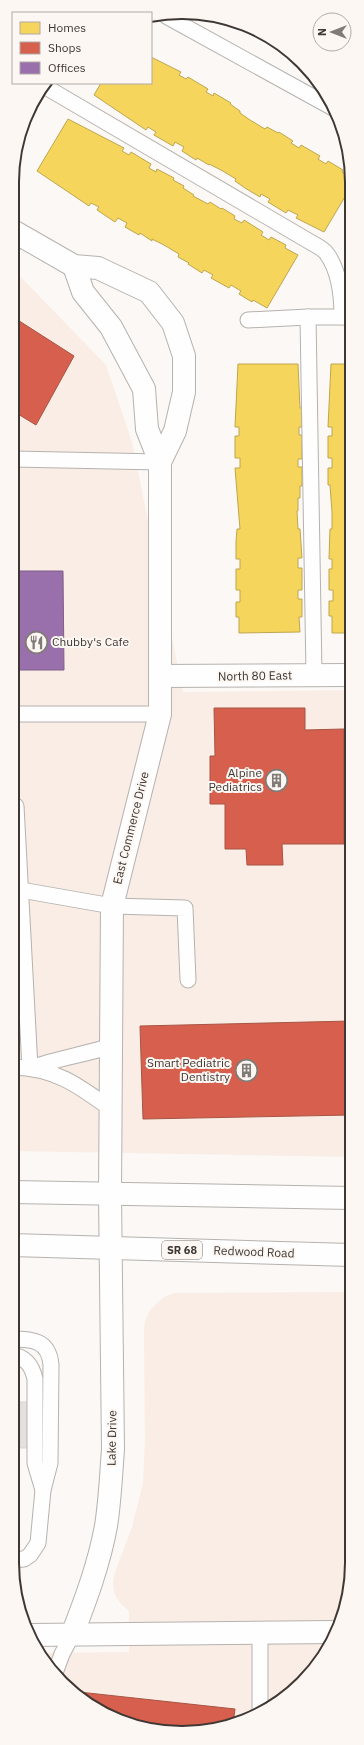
<svg xmlns="http://www.w3.org/2000/svg" width="364" height="1745" font-family="'IBM Plex Sans',sans-serif">
	<rect width="100%" height="100%" fill="#fbf8f5"/>
	<g fill="#f9ede5">
		<polygon points="13,269 106,365 132,442 183,692 351,690 351,1157 12,1151"/>
		<polygon points="351,1292 351,1585 329,1648 294,1691 236,1724 171,1733 107,1716 62,1683 42,1653 129,1652 129,1611 121,1604 115,1595 113,1585 114,1575 132,1527 143,1483 145,1441 144,1331 145,1321 149,1312 156,1304 164,1297 174,1293"/>
	</g>
	<g fill="#f6d55c" stroke="#bfa650">
		<polygon points="151,57 181,72 179,75 186,79 188,77 208,89 206,92 213,96 214,93 231,103 230,104 240,111 240,113 250,120 265,129 267,127 278,133 279,132 293,141 291,143 299,148 301,145 320,156 318,159 326,164 328,161 343,170 342,172 352,178 352,185 324,232 296,218 298,215 288,210 286,213 268,202 270,199 261,194 260,197 245,188 235,181 236,179 221,170 209,164 209,165 197,158 196,160 182,151 184,147 175,142 173,146 154,135 156,132 148,127 146,130 94,95 101,83 151,83"/>
		<polygon points="68,119 124,148 122,151 129,155 131,152 151,164 149,168 156,172 157,169 174,178 173,180 184,186 183,188 194,195 193,196 208,204 210,202 221,209 222,208 235,216 234,219 242,223 244,220 263,232 261,235 269,240 271,237 286,245 285,248 298,255 267,308 253,300 252,302 239,294 241,291 231,285 229,288 211,278 213,275 204,270 202,273 188,264 189,263 178,257 179,254 164,245 152,239 152,241 140,233 139,235 125,227 127,223 118,218 115,222 97,210 99,207 91,203 89,206 37,171"/>
		<polygon points="238,364 298,364 300,408 302,408 302,427 299,427 299,435 302,435 302,459 298,459 298,467 302,467 302,486 300,486 300,498 298,498 298,511 297,511 298,529 300,529 302,558 298,558 298,568 302,568 302,590 298,590 298,599 302,599 302,617 299,617 300,632 239,633 239,617 236,617 236,602 240,602 240,590 236,590 236,569 240,569 240,559 236,559 236,542 237,529 240,529 235,468 240,468 240,458 235,458 235,436 239,436 239,427 235,427"/>
		<polygon points="331,364 351,364 351,633 332,633 332,616 329,616 329,601 333,601 333,590 329,590 329,569 332,569 332,559 329,559 330,529 332,529 332,512 330,485 328,485 328,468 332,468 332,458 328,458 328,436 332,436 332,427 328,427"/>
	</g>
	<g fill="#d6604d" stroke="#a85445">
		<polygon points="13,317 74,356 36,425 13,411"/>
		<polygon points="214,708 305,708 305,730 344,729 344,844 282,844 283,865 247,865 246,849 225,849 225,804 210,804 210,756 215,756"/>
		<polygon points="351,1021 351,1115 143,1119 140,1026"/>
		<polygon points="79,1692 235,1709 233,1724 171,1733 107,1716 78,1695"/>
	</g>
	<polygon fill="#9970ab" stroke="#7e5f87" points="13,571 63,571 64,670 13,670"/>
	<polygon fill="#e4e0e0" stroke="#d9d5d5" points="20,1402 53,1402 52,1448 20,1448"/>
	<g fill="none" stroke-linecap="round" stroke-linejoin="round">
		<defs>
			<g id="service">
				<polyline points="166,16 333,108"/>
				<path d="M44 86 312 243C317 246 324 249 327 254 340 272 342 296 342 317"/>
				<polyline points="248,320 308,317"/>
				<polyline points="13,459 160,462"/>
				<polyline points="314,675 308,317 352,317"/>
				<polyline points="13,714 160,714"/>
				<polyline points="16,806 30,1068"/>
				<polyline points="13,890 21,890 112,906 185,908 188,980"/>
				<path d="M13 1067C55 1068 78 1085 111 1109"/>
				<path d="M30 1068C57 1059 85 1054 112 1046"/>
				<path d="M12 1355C26 1357 32 1366 35 1379V1463L43 1490"/>
				<path d="M12 1560 24 1559 30 1555 38 1543 43 1490 50 1463 51 1365C49 1340 32 1339 12 1339"/>
				<polyline points="260,1632 260,1710"/>
				<polyline points="55,1673 62,1654 72,1635"/>
			</g>
			<g id="minor">
				<polyline points="13,231 74,266 98,268 149,292 173,323 184,356 184,392 175,431 160,462"/>
				<polyline points="160,676 351,675"/>
				<polyline points="30,1635 335,1632"/>
				<path d="M72 1635C86 1599 99 1564 106 1526 110 1501 111 1475 113 1449L110 1194 112 906 160 714V462L147 429 144 389 111 327 83 292 74 266"/>
			</g>
			<g id="primary">
				<polyline points="12,1192 351,1198"/>
				<polyline points="12,1245 351,1255"/>
			</g>
		</defs>
		<use href="#service" stroke="#b6b2ae" stroke-width="17"/>
		<use href="#minor" stroke="#b6b2ae" stroke-width="24"/>
		<use href="#primary" stroke="#b6b2ae" stroke-width="24"/>
		<use href="#service" stroke="#fefefe" stroke-width="15"/>
		<use href="#minor" stroke="#fefefe" stroke-width="22"/>
		<use href="#primary" stroke="#fefefe" stroke-width="22"/>
	</g>
	<defs>
		<symbol id="restaurant-ring" viewBox="-11 -11 22 22"><circle r="9.5" fill="#fdf7f3" stroke="#807b77" stroke-width="1.5"/><path d="M-5-6h1v4h1v-4h1v4h1v-4h1v5L-1.5 .5V6h-2V.5L-5-1ZM5-6V6H3V1.5H1.5Q1.5-4 5-6Z" fill="#807b77"/></symbol>
		<symbol id="building-ring" viewBox="-11 -11 22 22"><circle r="9.5" fill="#fdf7f3" stroke="#807b77" stroke-width="1.5"/><path d="M-4-6H4V6H1V3H-1V6H-4ZM-2.5-4.3h1.7v1.8h-1.7ZM.8-4.3h1.7v1.8H.8ZM-2.5-1h1.7V.8h-1.7ZM.8-1h1.7V.8H.8Z" fill="#807b77"/></symbol>
	</defs>
	<g fill-rule="evenodd">
		<use href="#restaurant-ring" x="24" y="630" width="25" height="25"/>
		<use href="#building-ring" x="264" y="768" width="25" height="25"/>
		<use href="#building-ring" x="234" y="1058" width="25" height="25"/>
	</g>
	<g text-anchor="middle" stroke-width="4" stroke-linejoin="round" paint-order="stroke">
		<rect fill="#fdf7f3" stroke="#77716d" stroke-width="1" x="162" y="1241" width="40" height="18" rx="3"/>
		<g font-size="11" font-weight="bold" fill="#3e3733">
			<text x="182" y="1254">SR 68</text>
		</g>
		<g font-size="12" fill="#3e3733" stroke="#fdf7f3" text-anchor="end">
			<text x="52" y="646" text-anchor="start">Chubby's Cafe</text>
			<text x="262" y="777">Alpine<tspan x="262" dy="14">Pediatrics</tspan></text>
			<text x="230" y="1067">Smart Pediatric<tspan x="230" dy="14">Dentistry</tspan></text>
		</g>
		<g font-size="12" fill="#3e3733" stroke="#fdf7f3">
			<text transform="translate(255 676) rotate(-1)" y="4">North 80 East</text>
			<text transform="translate(131 828) rotate(-76)" y="4">East Commerce Drive</text>
			<text transform="translate(254 1252) rotate(2)" y="4">Redwood Road</text>
			<text transform="translate(112 1438) rotate(-89)" y="4">Lake Drive</text>
		</g>
	</g>
	<path d="M0 0H364V1745H0ZM182 19H182A163 163 0 0 1 345 182V1563A163 163 0 0 1 182 1726H182A163 163 0 0 1 19 1563V182A163 163 0 0 1 182 19Z" fill="#fdf7f3" fill-rule="evenodd"/>
	<path fill="none" stroke="#3e3733" stroke-width="2" d="M182 19H182A163 163 0 0 1 345 182V1563A163 163 0 0 1 182 1726H182A163 163 0 0 1 19 1563V182A163 163 0 0 1 182 19Z"/>
	<rect x="12" y="12" width="140" height="72" fill="#fdf7f3" stroke="#b1aaa6"/>
	<rect x="20" y="22" width="20" height="12" fill="#f6d55c" stroke="#b1aaa6"/>
	<text x="48" y="32" font-size="12" fill="#3e3733">Homes</text>
	<rect x="20" y="42" width="20" height="12" fill="#d6604d" stroke="#b1aaa6"/>
	<text x="48" y="52" font-size="12" fill="#3e3733">Shops</text>
	<rect x="20" y="62" width="20" height="12" fill="#9970ab" stroke="#b1aaa6"/>
	<text x="48" y="72" font-size="12" fill="#3e3733">Offices</text>
	<g transform="translate(332 32) rotate(270)"><circle r="19" fill="#fdf7f3" stroke="#b1aaa6"/>
	<path d="M0-3L7 15L0 10L-7 15Z" fill="#807b77"/>
	<text y="-6" font-size="11" font-weight="bold" text-anchor="middle" fill="#3e3733">N</text>
	</g>
</svg>
